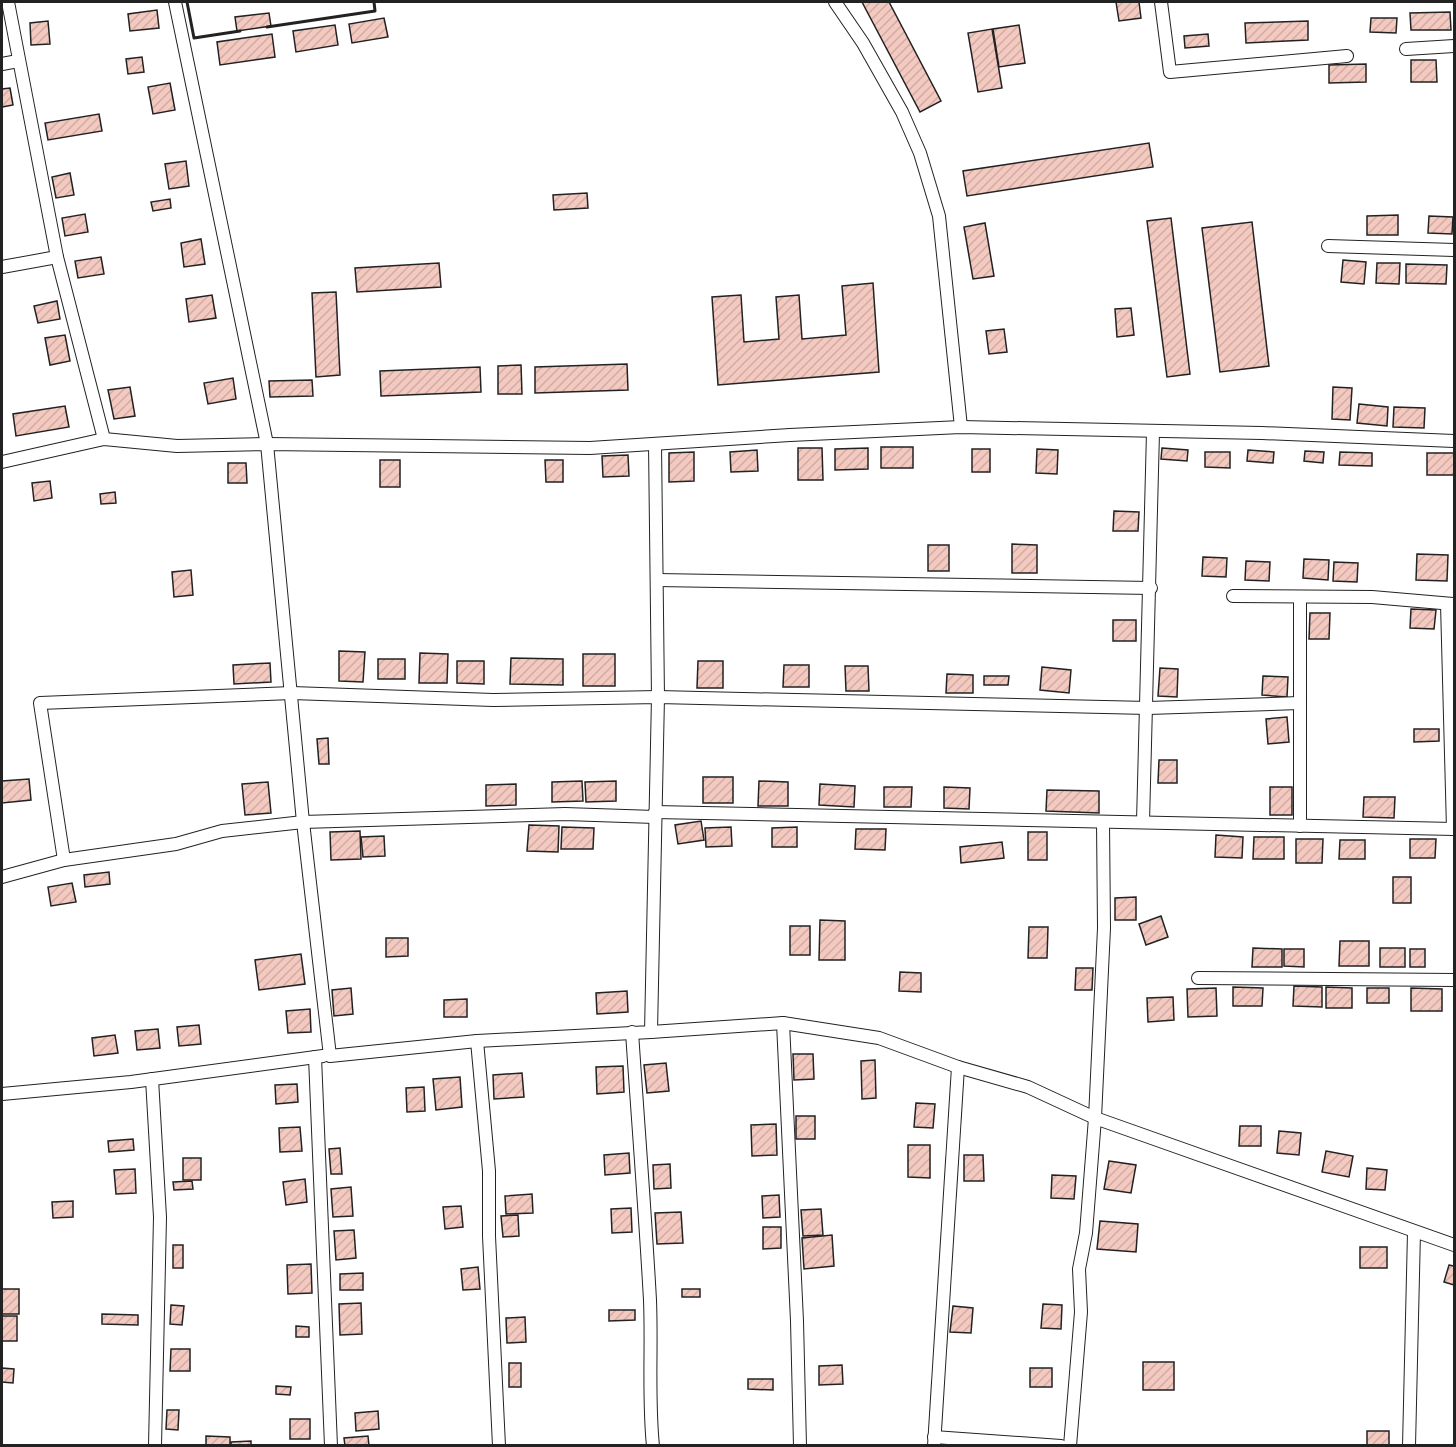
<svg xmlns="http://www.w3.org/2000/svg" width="1456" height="1447" font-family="'Noto Sans',sans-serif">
	<defs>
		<pattern id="building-hatch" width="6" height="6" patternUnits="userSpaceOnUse" patternTransform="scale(1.5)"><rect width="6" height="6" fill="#f3c9c0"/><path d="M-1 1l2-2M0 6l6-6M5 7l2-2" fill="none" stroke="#d0aca5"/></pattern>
	</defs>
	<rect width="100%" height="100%" fill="#fff"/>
	<g fill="url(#building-hatch)" stroke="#222" stroke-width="1.5">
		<polygon points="862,2 889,2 941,101 920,112"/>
		<polygon points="1116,2 1139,2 1141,18 1119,21"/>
		<polygon points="157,10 159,28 130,31 128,14"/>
		<polygon points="1450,12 1451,30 1411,30 1410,13"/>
		<polygon points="269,13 271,26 237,31 235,17"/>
		<polygon points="384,18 388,37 352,43 349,24"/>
		<polygon points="1371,18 1397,18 1396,33 1370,32"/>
		<polygon points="48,21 50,44 31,45 30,23"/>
		<polygon points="1308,21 1308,40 1246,43 1245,23"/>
		<polygon points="335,25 338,45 296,52 293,31"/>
		<polygon points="1019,25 1025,63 999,67 993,29"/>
		<polygon points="992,29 1002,88 978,92 968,33"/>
		<polygon points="272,34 275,57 220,65 217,42"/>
		<polygon points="1208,34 1209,46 1185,48 1184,36"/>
		<polygon points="142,57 144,72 128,74 126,59"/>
		<polygon points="1411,60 1436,60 1437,82 1411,82"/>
		<polygon points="1366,64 1366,82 1329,83 1329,65"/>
		<polygon points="170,83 175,110 153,114 148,87"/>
		<polygon points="10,88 13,105 2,107 2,89"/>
		<polygon points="99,114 102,131 48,140 45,123"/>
		<polygon points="1149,143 1153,167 967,196 963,171"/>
		<polygon points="186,161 189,186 169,189 165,164"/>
		<polygon points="70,173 74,195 56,198 52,177"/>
		<polygon points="587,193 588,208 554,210 553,195"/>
		<polygon points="170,199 171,208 153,211 151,202"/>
		<polygon points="85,214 88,232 65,236 62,218"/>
		<polygon points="1398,215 1398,235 1367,235 1367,216"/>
		<polygon points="1429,216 1453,217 1452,234 1428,233"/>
		<polygon points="1171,218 1190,374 1167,377 1147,221"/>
		<polygon points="1252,222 1269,366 1220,372 1202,228"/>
		<polygon points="985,223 994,276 973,279 964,227"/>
		<polygon points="201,239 205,264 184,267 181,243"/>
		<polygon points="101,257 104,274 78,278 75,261"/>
		<polygon points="1343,260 1366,262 1364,284 1341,282"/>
		<polygon points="439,263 441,287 357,292 355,268"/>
		<polygon points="1377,263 1400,263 1399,284 1376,283"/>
		<polygon points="1406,264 1447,265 1446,284 1406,283"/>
		<polygon points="873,283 879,372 718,385 712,297 741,295 744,342 779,339 776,297 799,295 802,339 846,335 842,286"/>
		<polygon points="336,292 340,375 316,377 312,293"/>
		<polygon points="212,295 216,318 189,322 186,299"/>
		<polygon points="57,301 60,319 38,323 34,306"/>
		<polygon points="1131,308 1134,335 1117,337 1115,309"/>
		<polygon points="1004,329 1007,352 989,354 986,331"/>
		<polygon points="65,335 70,361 50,365 45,338"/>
		<polygon points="627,364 628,390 535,393 535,367"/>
		<polygon points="521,365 522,394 498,394 498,366"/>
		<polygon points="480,367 481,392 381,396 380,371"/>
		<polygon points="233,378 236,399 208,404 204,383"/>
		<polygon points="312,380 313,396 270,397 269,381"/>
		<polygon points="130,387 135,416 114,419 108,390"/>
		<polygon points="1333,387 1352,388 1350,420 1332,419"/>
		<polygon points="1359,404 1388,407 1387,426 1357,423"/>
		<polygon points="65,406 69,427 16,436 13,414"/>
		<polygon points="1394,407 1425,408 1424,428 1393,427"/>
		<rect x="881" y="447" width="32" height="21"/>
		<polygon points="798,448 822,448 823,480 798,480"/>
		<polygon points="868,448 868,469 835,470 835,449"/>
		<polygon points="1162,448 1188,450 1187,461 1161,459"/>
		<rect x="972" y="449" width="18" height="23"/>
		<polygon points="1037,449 1058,450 1057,474 1036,473"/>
		<polygon points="757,450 758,471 731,472 730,452"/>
		<polygon points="1248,450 1274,452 1273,463 1247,461"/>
		<polygon points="1305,451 1324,452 1323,463 1304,461"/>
		<polygon points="694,452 694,481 669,482 669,453"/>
		<polygon points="1205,452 1230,452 1230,468 1205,467"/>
		<polygon points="1340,452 1372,453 1372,466 1339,465"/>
		<rect x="1427" y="453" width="27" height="22"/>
		<polygon points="628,455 629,476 603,477 602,456"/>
		<rect x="380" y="460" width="20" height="27"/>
		<polygon points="545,460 563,460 563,482 546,482"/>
		<polygon points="228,463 246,463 247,483 228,483"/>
		<polygon points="50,481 52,498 34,501 32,483"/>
		<polygon points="115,492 116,503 101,504 100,494"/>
		<polygon points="1114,511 1139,512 1138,531 1113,531"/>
		<polygon points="1012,544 1037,545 1037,573 1012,573"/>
		<rect x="928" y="545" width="21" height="26"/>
		<polygon points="1417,554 1448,555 1447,581 1416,580"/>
		<polygon points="1203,557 1227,558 1226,577 1202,576"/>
		<polygon points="1304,559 1329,560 1328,580 1303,578"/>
		<polygon points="1246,561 1270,562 1269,581 1245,580"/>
		<polygon points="1334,562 1358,563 1357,582 1333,581"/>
		<polygon points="191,570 193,595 174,597 172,572"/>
		<polygon points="1411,609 1436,610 1434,629 1410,628"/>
		<polygon points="1310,613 1330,613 1329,639 1309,639"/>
		<rect x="1113" y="620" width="23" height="21"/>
		<polygon points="339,651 365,652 363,682 339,681"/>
		<polygon points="420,653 448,654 447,683 419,683"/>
		<rect x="583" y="654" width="32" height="32"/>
		<polygon points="511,658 563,659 563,685 510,684"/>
		<rect x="378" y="659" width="27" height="20"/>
		<polygon points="457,661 484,661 484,684 457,683"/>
		<polygon points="698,661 723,661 723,688 697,688"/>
		<polygon points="270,663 271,682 234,684 233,665"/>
		<polygon points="784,665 809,665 809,687 783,687"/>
		<polygon points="845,666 868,666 869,691 846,691"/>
		<polygon points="1042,667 1071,670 1069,693 1040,690"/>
		<polygon points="1160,668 1178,669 1177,697 1158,696"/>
		<polygon points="947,674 973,675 973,693 946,693"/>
		<polygon points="984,676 1009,676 1008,685 984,685"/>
		<polygon points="1263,676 1288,677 1287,697 1262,695"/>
		<polygon points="1287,717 1289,742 1268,744 1266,719"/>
		<polygon points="1414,729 1439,729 1439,741 1414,742"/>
		<polygon points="328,738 329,764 319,764 317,739"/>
		<polygon points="1159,760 1177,760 1177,783 1158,783"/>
		<rect x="703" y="777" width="30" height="26"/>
		<polygon points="29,779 31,800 2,803 2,781"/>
		<polygon points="582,781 583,801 552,802 552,782"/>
		<polygon points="616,781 616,801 586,802 585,782"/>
		<polygon points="759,781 788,782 788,806 758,806"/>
		<polygon points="268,782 271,813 245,815 242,784"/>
		<polygon points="516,784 516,805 486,806 486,785"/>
		<polygon points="820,784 855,786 854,807 819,805"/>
		<polygon points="884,787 912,787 911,807 884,807"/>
		<polygon points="944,787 970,788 969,809 944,808"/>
		<rect x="1270" y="787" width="22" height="28"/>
		<polygon points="1047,790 1099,791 1099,813 1046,811"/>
		<polygon points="1364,797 1395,797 1394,818 1363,817"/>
		<polygon points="701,821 704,840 678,844 675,825"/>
		<polygon points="529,825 559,826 558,852 527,851"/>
		<polygon points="562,827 594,828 593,849 561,849"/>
		<polygon points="731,827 732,846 706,847 705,828"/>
		<polygon points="797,827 797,847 772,847 772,828"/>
		<polygon points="856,829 886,829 885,850 855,849"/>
		<polygon points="360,831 361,859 331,860 330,832"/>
		<rect x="1028" y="832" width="19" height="28"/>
		<polygon points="1216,835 1243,837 1242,858 1215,857"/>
		<polygon points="384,836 385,856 363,857 361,837"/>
		<polygon points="1254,837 1284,837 1284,859 1253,859"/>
		<polygon points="1296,839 1323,839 1322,863 1296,863"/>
		<polygon points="1410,839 1436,839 1435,858 1410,858"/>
		<polygon points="1340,840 1365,840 1365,859 1339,859"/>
		<polygon points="1002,842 1004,858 961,863 960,847"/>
		<polygon points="109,872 110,884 85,887 84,875"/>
		<rect x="1393" y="877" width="18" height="26"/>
		<polygon points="72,883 76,902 51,906 48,887"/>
		<polygon points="1136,897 1136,920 1115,920 1115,898"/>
		<polygon points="1161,916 1168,937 1146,945 1139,924"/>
		<polygon points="820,920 845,921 845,960 819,960"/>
		<rect x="790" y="926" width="20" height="29"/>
		<polygon points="1029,927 1048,927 1047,958 1028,958"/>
		<polygon points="386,938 408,938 408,956 386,957"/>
		<polygon points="1340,941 1369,941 1369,966 1339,966"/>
		<polygon points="1253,948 1282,949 1282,967 1252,967"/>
		<rect x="1380" y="948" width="25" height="19"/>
		<polygon points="1284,949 1304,949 1304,967 1284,966"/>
		<rect x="1410" y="949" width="15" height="18"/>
		<polygon points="301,954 305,984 259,990 255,960"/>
		<polygon points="1076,968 1093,968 1092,990 1075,990"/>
		<polygon points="900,972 921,973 921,992 899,991"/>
		<polygon points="1294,986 1322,987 1322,1007 1293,1006"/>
		<polygon points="1233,987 1263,988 1262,1006 1233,1006"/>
		<polygon points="1326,987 1352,988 1352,1008 1326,1008"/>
		<polygon points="351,988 353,1014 334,1016 332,990"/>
		<polygon points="1216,988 1217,1016 1188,1017 1187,989"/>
		<rect x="1367" y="988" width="22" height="15"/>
		<polygon points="1411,988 1442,989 1442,1011 1411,1011"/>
		<polygon points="627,991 628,1012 597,1014 596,993"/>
		<polygon points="1173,997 1174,1020 1148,1022 1147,998"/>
		<polygon points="467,999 467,1017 444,1017 444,1000"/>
		<polygon points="310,1009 311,1032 288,1033 286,1011"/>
		<polygon points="199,1025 201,1044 179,1046 177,1027"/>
		<polygon points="158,1029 160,1048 137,1050 135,1031"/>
		<polygon points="115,1035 118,1053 94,1056 92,1038"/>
		<polygon points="793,1054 813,1054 814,1079 794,1080"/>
		<polygon points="875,1060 876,1098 862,1099 861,1061"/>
		<polygon points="666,1063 669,1091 647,1093 644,1065"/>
		<polygon points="623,1066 624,1092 597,1094 596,1067"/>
		<polygon points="522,1073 524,1097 494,1099 493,1075"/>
		<polygon points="460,1077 462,1107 436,1110 433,1079"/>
		<polygon points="297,1084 298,1102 276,1104 275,1085"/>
		<polygon points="424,1087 425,1111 407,1112 406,1088"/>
		<polygon points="916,1103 935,1104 933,1128 914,1127"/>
		<rect x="796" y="1116" width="19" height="23"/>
		<polygon points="776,1124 777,1155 752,1156 751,1125"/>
		<polygon points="1240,1126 1261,1126 1261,1146 1239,1146"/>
		<polygon points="300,1127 302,1151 280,1152 279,1128"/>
		<polygon points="1279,1131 1301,1133 1299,1155 1277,1153"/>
		<polygon points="133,1139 134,1150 109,1152 108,1141"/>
		<polygon points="908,1145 930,1145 930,1178 908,1177"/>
		<polygon points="340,1148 342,1174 331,1174 329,1149"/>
		<polygon points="1326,1151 1353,1156 1349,1177 1322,1172"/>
		<polygon points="629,1153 630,1173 605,1175 604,1155"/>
		<polygon points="964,1155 983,1155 984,1181 964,1181"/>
		<rect x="183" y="1158" width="18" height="22"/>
		<polygon points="1109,1161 1136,1165 1131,1193 1104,1189"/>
		<polygon points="670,1164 671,1188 654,1189 653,1165"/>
		<polygon points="1367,1168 1387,1170 1385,1190 1366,1189"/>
		<polygon points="135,1169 136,1193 116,1194 114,1170"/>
		<polygon points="1052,1175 1076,1176 1074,1199 1051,1198"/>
		<polygon points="305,1179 307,1202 286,1205 283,1182"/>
		<polygon points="192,1181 193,1189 174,1190 173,1182"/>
		<polygon points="351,1187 353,1216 333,1217 331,1189"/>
		<polygon points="532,1194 533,1213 506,1214 505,1196"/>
		<polygon points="779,1195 780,1217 763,1218 762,1196"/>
		<polygon points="73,1201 73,1217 53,1218 52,1202"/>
		<polygon points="461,1206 463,1227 445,1229 443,1207"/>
		<polygon points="631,1208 632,1232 612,1233 611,1209"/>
		<polygon points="821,1209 823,1235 803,1236 801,1210"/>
		<polygon points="681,1212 683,1243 657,1244 655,1213"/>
		<polygon points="518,1215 519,1236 503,1237 501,1216"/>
		<polygon points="1100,1221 1138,1224 1136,1252 1097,1249"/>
		<polygon points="763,1227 781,1227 781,1248 763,1249"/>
		<polygon points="354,1230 356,1258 336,1260 334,1231"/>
		<polygon points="832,1235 834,1266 804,1269 802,1238"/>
		<rect x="173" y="1245" width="10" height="23"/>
		<rect x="1360" y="1247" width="27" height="21"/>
		<polygon points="311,1264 312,1293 288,1294 287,1265"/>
		<polygon points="1449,1265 1454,1266 1454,1285 1444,1282"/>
		<polygon points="478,1267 480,1289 463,1290 461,1269"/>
		<polygon points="363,1273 363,1290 340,1290 340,1274"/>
		<rect x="2" y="1289" width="17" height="25"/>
		<rect x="682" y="1289" width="18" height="8"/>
		<polygon points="361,1303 362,1334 340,1335 339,1304"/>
		<polygon points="1043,1304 1062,1305 1061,1329 1041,1328"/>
		<polygon points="171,1305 184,1306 182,1325 170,1324"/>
		<polygon points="953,1306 973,1308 971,1333 950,1332"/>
		<polygon points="609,1310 635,1310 635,1320 609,1321"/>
		<polygon points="102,1314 138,1315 138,1325 102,1324"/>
		<rect x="2" y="1316" width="15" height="25"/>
		<polygon points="525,1317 526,1342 507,1343 506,1318"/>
		<polygon points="296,1326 309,1327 309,1337 296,1337"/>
		<polygon points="171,1349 190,1349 190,1371 170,1371"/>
		<rect x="1143" y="1362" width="31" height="28"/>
		<rect x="509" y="1363" width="12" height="24"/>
		<polygon points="842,1365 843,1384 819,1385 819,1366"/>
		<polygon points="2,1368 14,1369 13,1383 2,1382"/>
		<rect x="1030" y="1368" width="22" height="19"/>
		<polygon points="748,1379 773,1379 773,1390 748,1389"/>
		<polygon points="276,1386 291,1387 290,1395 276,1394"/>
		<polygon points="167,1410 179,1410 178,1430 166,1429"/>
		<polygon points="378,1411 379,1429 356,1431 355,1413"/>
		<rect x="290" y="1419" width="20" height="20"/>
		<rect x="1367" y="1431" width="22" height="15"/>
		<polygon points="206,1436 230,1437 230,1446 206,1446"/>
		<polygon points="368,1436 369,1446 345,1446 344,1438"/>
		<polygon points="251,1441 251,1446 231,1446 231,1442"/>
	</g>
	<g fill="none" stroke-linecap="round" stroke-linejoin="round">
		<defs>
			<g id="minor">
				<polyline points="8,2 57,257 104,439"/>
				<polyline points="175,2 267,444 303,822 330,1056 477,1041 651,1032 658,697 655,444"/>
				<polyline points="835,2 863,43 902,112 920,153 939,216 961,427"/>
				<polyline points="1161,2 1170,72 1347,56"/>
				<polyline points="1406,49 1454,46"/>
				<polyline points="2,64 18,61"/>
				<polyline points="1328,246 1454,250"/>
				<polyline points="2,267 57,257"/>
				<polyline points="2,462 104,439 177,446 267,444 590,448 790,435 961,427 1262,433 1454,441"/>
				<polyline points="657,580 1151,588"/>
				<polyline points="1233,596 1372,597 1453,604"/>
				<polyline points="1300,597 1300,826"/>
				<polyline points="1447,604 1453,829"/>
				<polyline points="655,812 1454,829"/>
				<polyline points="1143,822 1153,432"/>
				<polyline points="64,860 40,703 292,693 493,700 658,697 1148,708 1300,703"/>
				<polyline points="2,877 64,860 176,844 222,831 303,822 565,814 655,817"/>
				<polyline points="1198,978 1454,980"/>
				<polyline points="783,1023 797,1321 800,1446"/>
				<path d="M632 1032C638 1122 645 1211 650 1300 652 1349 648 1397 653 1446"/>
				<polyline points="651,1032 783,1023 879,1038 958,1067 1028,1087 1095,1118 1454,1245"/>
				<polyline points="477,1041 489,1171 489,1236 499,1446"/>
				<polyline points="315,1057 331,1446"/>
				<polyline points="152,1079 160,1217 155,1446"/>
				<polyline points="2,1094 131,1082 323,1056"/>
				<polyline points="934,1437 1061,1446"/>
				<polyline points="934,1446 958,1067"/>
				<polyline points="1070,1446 1081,1312 1079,1269 1086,1233 1095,1118 1104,928 1103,822"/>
				<polyline points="1409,1446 1414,1232"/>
			</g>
		</defs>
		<use href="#minor" stroke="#222" stroke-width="14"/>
		<use href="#minor" stroke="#fff" stroke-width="12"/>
		<g stroke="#222" stroke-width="3">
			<polyline points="187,2 194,38 240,31"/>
			<polyline points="267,27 375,11 374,2"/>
		</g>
	</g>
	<rect width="1456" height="1447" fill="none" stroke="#222222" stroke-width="6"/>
</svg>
